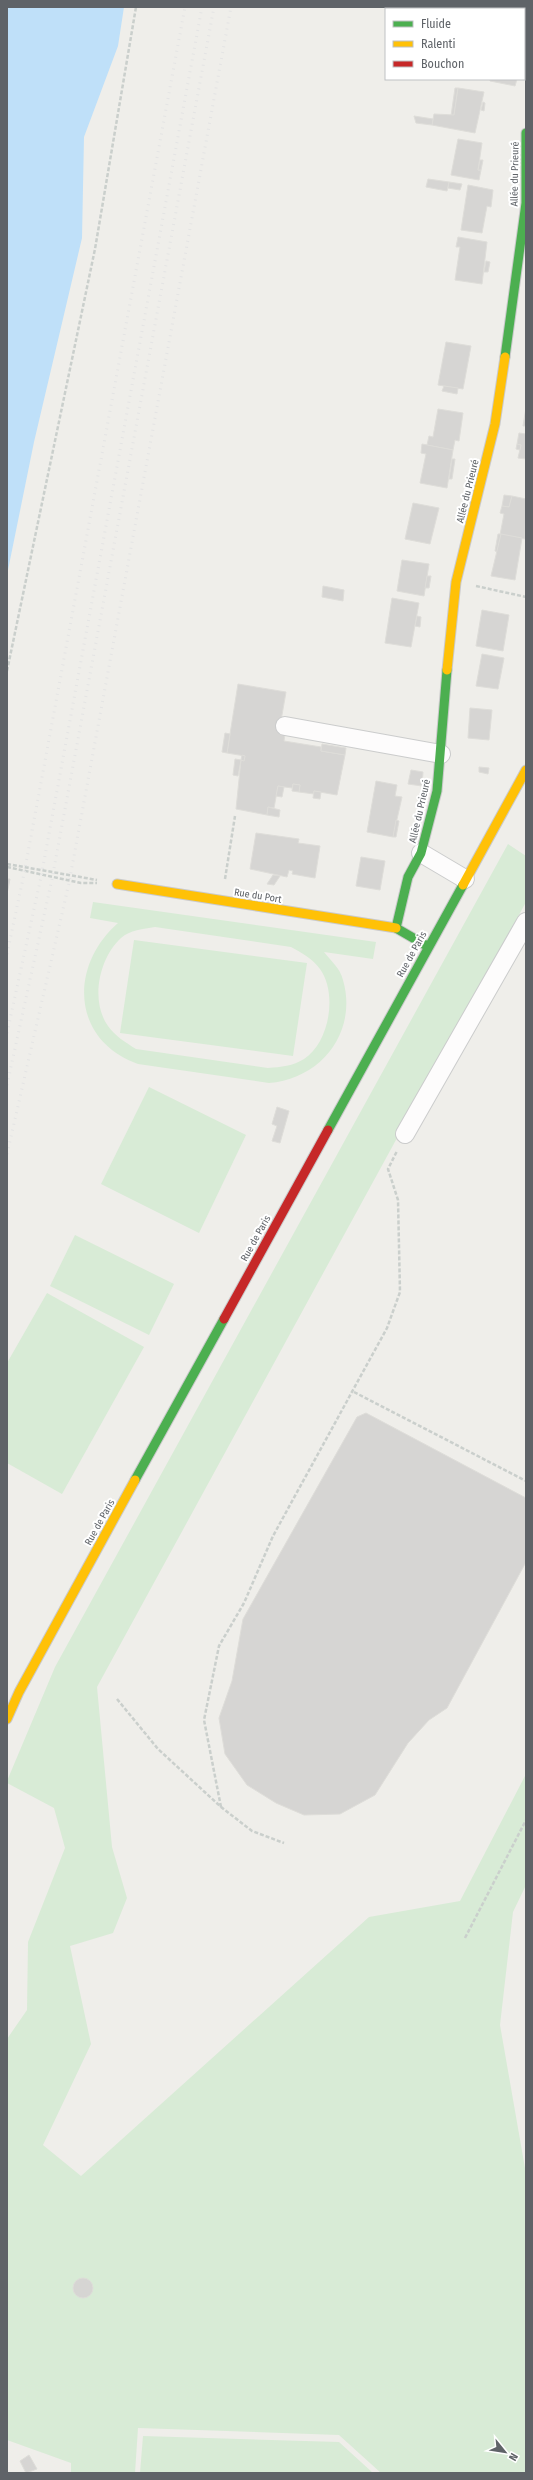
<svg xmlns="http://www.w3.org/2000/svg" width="533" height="2480" font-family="'Fira Sans Condensed',sans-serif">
	<rect width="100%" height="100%" fill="#efeeea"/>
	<g fill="#d8ebd6" fill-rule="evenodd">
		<polygon points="508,844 526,856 526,902 97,1687 112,1847 127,1898 113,1933 70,1946 91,2044 43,2145 81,2176 369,1917 460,1901 526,1774 526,1885 513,1912 500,2025 526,2174 526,2473 381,2473 339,2435 138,2428 135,2473 71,2473 71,2463 7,2440 7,2039 27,2010 28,1942 65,1848 54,1808 7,1783 7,1781 55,1667"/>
		<path d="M93 902 376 942 373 959 324 952C331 961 340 968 343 980 358 1032 321 1079 269 1083L138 1064C71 1040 69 966 118 923L90 918ZM155 927 291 947C302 953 313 959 320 969 338 994 329 1043 304 1059 293 1066 281 1067 268 1068L136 1049C125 1042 115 1036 108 1026 90 1001 99 958 121 938 130 930 143 929 155 927Z"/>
		<polygon points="134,940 307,963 293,1056 120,1033"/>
		<polygon points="149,1087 246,1135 199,1233 101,1184"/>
		<polygon points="75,1235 174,1284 149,1335 50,1286"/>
		<polygon points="47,1293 144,1347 62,1494 7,1463 7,1363"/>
		<polygon points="143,2436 339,2442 373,2473 140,2473"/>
	</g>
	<polygon fill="#bfe0f9" points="7,7 124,7 118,46 84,137 82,238 34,442 7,575"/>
	<g fill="#d6d5d3" stroke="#deddd9">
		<polygon points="490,79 517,79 515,86 490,81"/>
		<polygon points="455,88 458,88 454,115 451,116"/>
		<polygon points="458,88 484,92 475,133 432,125 434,114 454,115"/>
		<polygon points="483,102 485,103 484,111 481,110"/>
		<polygon points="414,116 433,119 432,125 416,123"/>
		<polygon points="458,139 482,143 478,170 481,170 479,180 451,175"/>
		<polygon points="480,160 483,160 481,170 478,170"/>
		<polygon points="428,179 449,182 447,191 426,187"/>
		<polygon points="449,182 462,184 460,190 448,188"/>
		<polygon points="468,185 493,190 491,207 487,206 482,233 461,230"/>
		<polygon points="458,237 487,242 482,284 455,280 460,247 456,247"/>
		<polygon points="486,261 490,262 488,272 484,272"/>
		<polygon points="446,342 471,346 463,389 438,385"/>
		<polygon points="444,386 458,388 457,394 442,391"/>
		<polygon points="526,408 526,426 523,426"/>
		<polygon points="438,409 463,413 459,441 455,440 453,450 427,445 429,436 433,437"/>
		<polygon points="519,433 526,434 526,459 518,458 521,445 517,444"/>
		<polygon points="422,444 453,450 447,488 420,483 426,454 421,453"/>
		<polygon points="517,444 521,445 520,450 516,449"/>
		<polygon points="452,459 455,459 452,479 449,479"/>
		<polygon points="504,495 512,496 509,507 502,506"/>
		<polygon points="512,496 526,499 525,539 500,535 504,514 500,513 502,506 509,507"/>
		<polygon points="413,503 439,508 430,544 405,539"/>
		<polygon points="498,534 501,534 498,552 495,551"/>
		<polygon points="501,534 522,538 515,580 491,576"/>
		<polygon points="402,560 429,564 424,596 397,591"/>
		<polygon points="427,576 431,576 429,588 425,588"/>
		<polygon points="323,586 344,590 343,601 322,597"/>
		<polygon points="392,598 419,603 411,647 385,643"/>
		<polygon points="482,610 509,615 503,651 476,646"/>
		<polygon points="417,616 421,617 420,627 415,626"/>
		<polygon points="482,654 504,658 498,689 476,686"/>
		<polygon points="238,684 286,692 279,732 285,733 284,741 321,747 321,751 345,755 337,795 314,791 314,794 299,792 300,785 293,784 292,788 278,786 274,808 268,807 267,815 236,809 241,760 244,761 245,756 227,753"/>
		<polygon points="470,708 492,710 489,740 468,738"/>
		<polygon points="225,733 230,734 227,753 222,752"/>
		<polygon points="322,744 346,748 345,755 321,751"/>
		<polygon points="242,755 245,756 244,761 241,760"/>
		<polygon points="235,759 241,760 238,776 233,775"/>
		<polygon points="479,767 489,768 488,774 479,772"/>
		<polygon points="411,770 423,772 422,786 408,784"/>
		<polygon points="376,781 397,785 395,796 402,797 393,837 367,832"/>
		<polygon points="293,784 300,785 299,792 292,791"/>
		<polygon points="278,786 284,787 282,797 276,796"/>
		<polygon points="314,791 321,792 320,799 313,798"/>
		<polygon points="268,807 280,810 279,817 267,815"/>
		<polygon points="396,820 399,821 396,837 393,837"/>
		<polygon points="256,833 299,839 298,843 320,846 315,878 292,874 293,871 289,870 287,877 250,869"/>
		<polygon points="361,857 385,861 380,890 356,886"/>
		<polygon points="273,875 280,876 274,885 267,884"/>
		<polygon points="7,879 10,879 7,894"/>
		<polygon points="277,1107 289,1111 280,1143 272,1141 277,1126 272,1124"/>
		<polygon points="366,1413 526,1498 526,1562 447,1708 429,1720 408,1743 375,1795 340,1814 304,1815 276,1803 247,1785 225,1754 219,1718 232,1681 243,1619 357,1417"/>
		<circle cx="83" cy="2288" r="10"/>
		<polygon points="29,2455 37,2469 26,2473 20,2461"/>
	</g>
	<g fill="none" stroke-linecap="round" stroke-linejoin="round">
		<defs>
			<g id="street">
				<polyline points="285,726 441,754"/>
				<polyline points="421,853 465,879"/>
				<polyline points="405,1134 526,922"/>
			</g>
			<g id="fast">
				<polyline points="505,357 526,203 526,133"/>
				<polyline points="427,946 396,928 408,877 421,853 437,791 447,670"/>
				<polyline points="328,1130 463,885"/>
				<polyline points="135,1480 224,1319"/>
			</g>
			<g id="slow">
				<polyline points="447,670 456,582 495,424 505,357"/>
				<polyline points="117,884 396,928"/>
				<polyline points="463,885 526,770"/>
				<polyline points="7,1719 19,1692 135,1480"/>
			</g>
			<polyline id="jam" points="224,1319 328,1130"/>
		</defs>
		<use href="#street" stroke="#cbcccc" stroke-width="20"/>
		<use href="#fast" stroke="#cacacb" stroke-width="11"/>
		<use href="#slow" stroke="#cacacb" stroke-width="11"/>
		<use href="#jam" stroke="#cacacb" stroke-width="11"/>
		<g stroke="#cacfcc" stroke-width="2.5" stroke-dasharray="4 2" stroke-linecap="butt">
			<polyline points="476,586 526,597"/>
			<polyline points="7,671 95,249 136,7"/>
			<polyline points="7,864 97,880"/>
			<polyline points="7,867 81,883 97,883"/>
			<polyline points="225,879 235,816"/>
			<polyline points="354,1392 526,1481"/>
			<polyline points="117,1699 158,1749 221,1807 252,1831 284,1843"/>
			<polyline points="221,1807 204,1720 219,1646 244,1603 273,1536 387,1328 400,1292 398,1200 388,1169 397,1151"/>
			<polyline points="465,1938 526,1820"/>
		</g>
		<use href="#street" stroke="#fdfcfc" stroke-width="18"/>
		<use href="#fast" stroke="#4caf50" stroke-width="9"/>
		<use href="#slow" stroke="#ffc107" stroke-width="9"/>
		<use href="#jam" stroke="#c62828" stroke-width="9"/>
		<g stroke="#e4e4e4" stroke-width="3" stroke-dasharray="1 5" stroke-linecap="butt">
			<polyline points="7,954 24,874 185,7"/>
			<polyline points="7,1033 41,877 202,7"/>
			<polyline points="7,1085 52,879 214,7"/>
			<polyline points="7,1154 69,883 231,7"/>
		</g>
	</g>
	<g text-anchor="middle" stroke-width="4" stroke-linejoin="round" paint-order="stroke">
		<g font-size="10" fill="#5f6368" stroke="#fff">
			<text transform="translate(514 174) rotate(-89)" y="4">Allée du Prieuré</text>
			<text transform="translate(467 491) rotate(-76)" y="4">Allée du Prieuré</text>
			<text transform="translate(419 811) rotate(-77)" y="4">Allée du Prieuré</text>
			<text transform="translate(258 895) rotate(9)" y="4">Rue du Port</text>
			<text transform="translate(411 954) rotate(-61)" y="4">Rue de Paris</text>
			<text transform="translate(255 1238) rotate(-61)" y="4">Rue de Paris</text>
			<text transform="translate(99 1522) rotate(-61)" y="4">Rue de Paris</text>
		</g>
	</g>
	<rect width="533" height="2480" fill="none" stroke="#5f6368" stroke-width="16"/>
	<rect x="385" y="8" width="140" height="72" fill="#ffffff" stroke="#bfc1c3"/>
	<rect x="393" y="21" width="20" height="6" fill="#4caf50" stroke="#bfc1c3"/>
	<text x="421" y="28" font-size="12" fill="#5f6368">Fluide</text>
	<rect x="393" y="41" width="20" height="6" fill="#ffc107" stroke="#bfc1c3"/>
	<text x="421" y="48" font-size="12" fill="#5f6368">Ralenti</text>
	<rect x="393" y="61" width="20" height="6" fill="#c62828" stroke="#bfc1c3"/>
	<text x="421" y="68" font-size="12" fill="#5f6368">Bouchon</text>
	<g transform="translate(505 2452) rotate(120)" stroke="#ffffff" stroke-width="3" paint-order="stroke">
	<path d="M0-3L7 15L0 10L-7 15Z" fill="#5f6368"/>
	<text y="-6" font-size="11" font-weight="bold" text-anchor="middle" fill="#5f6368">N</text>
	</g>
</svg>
